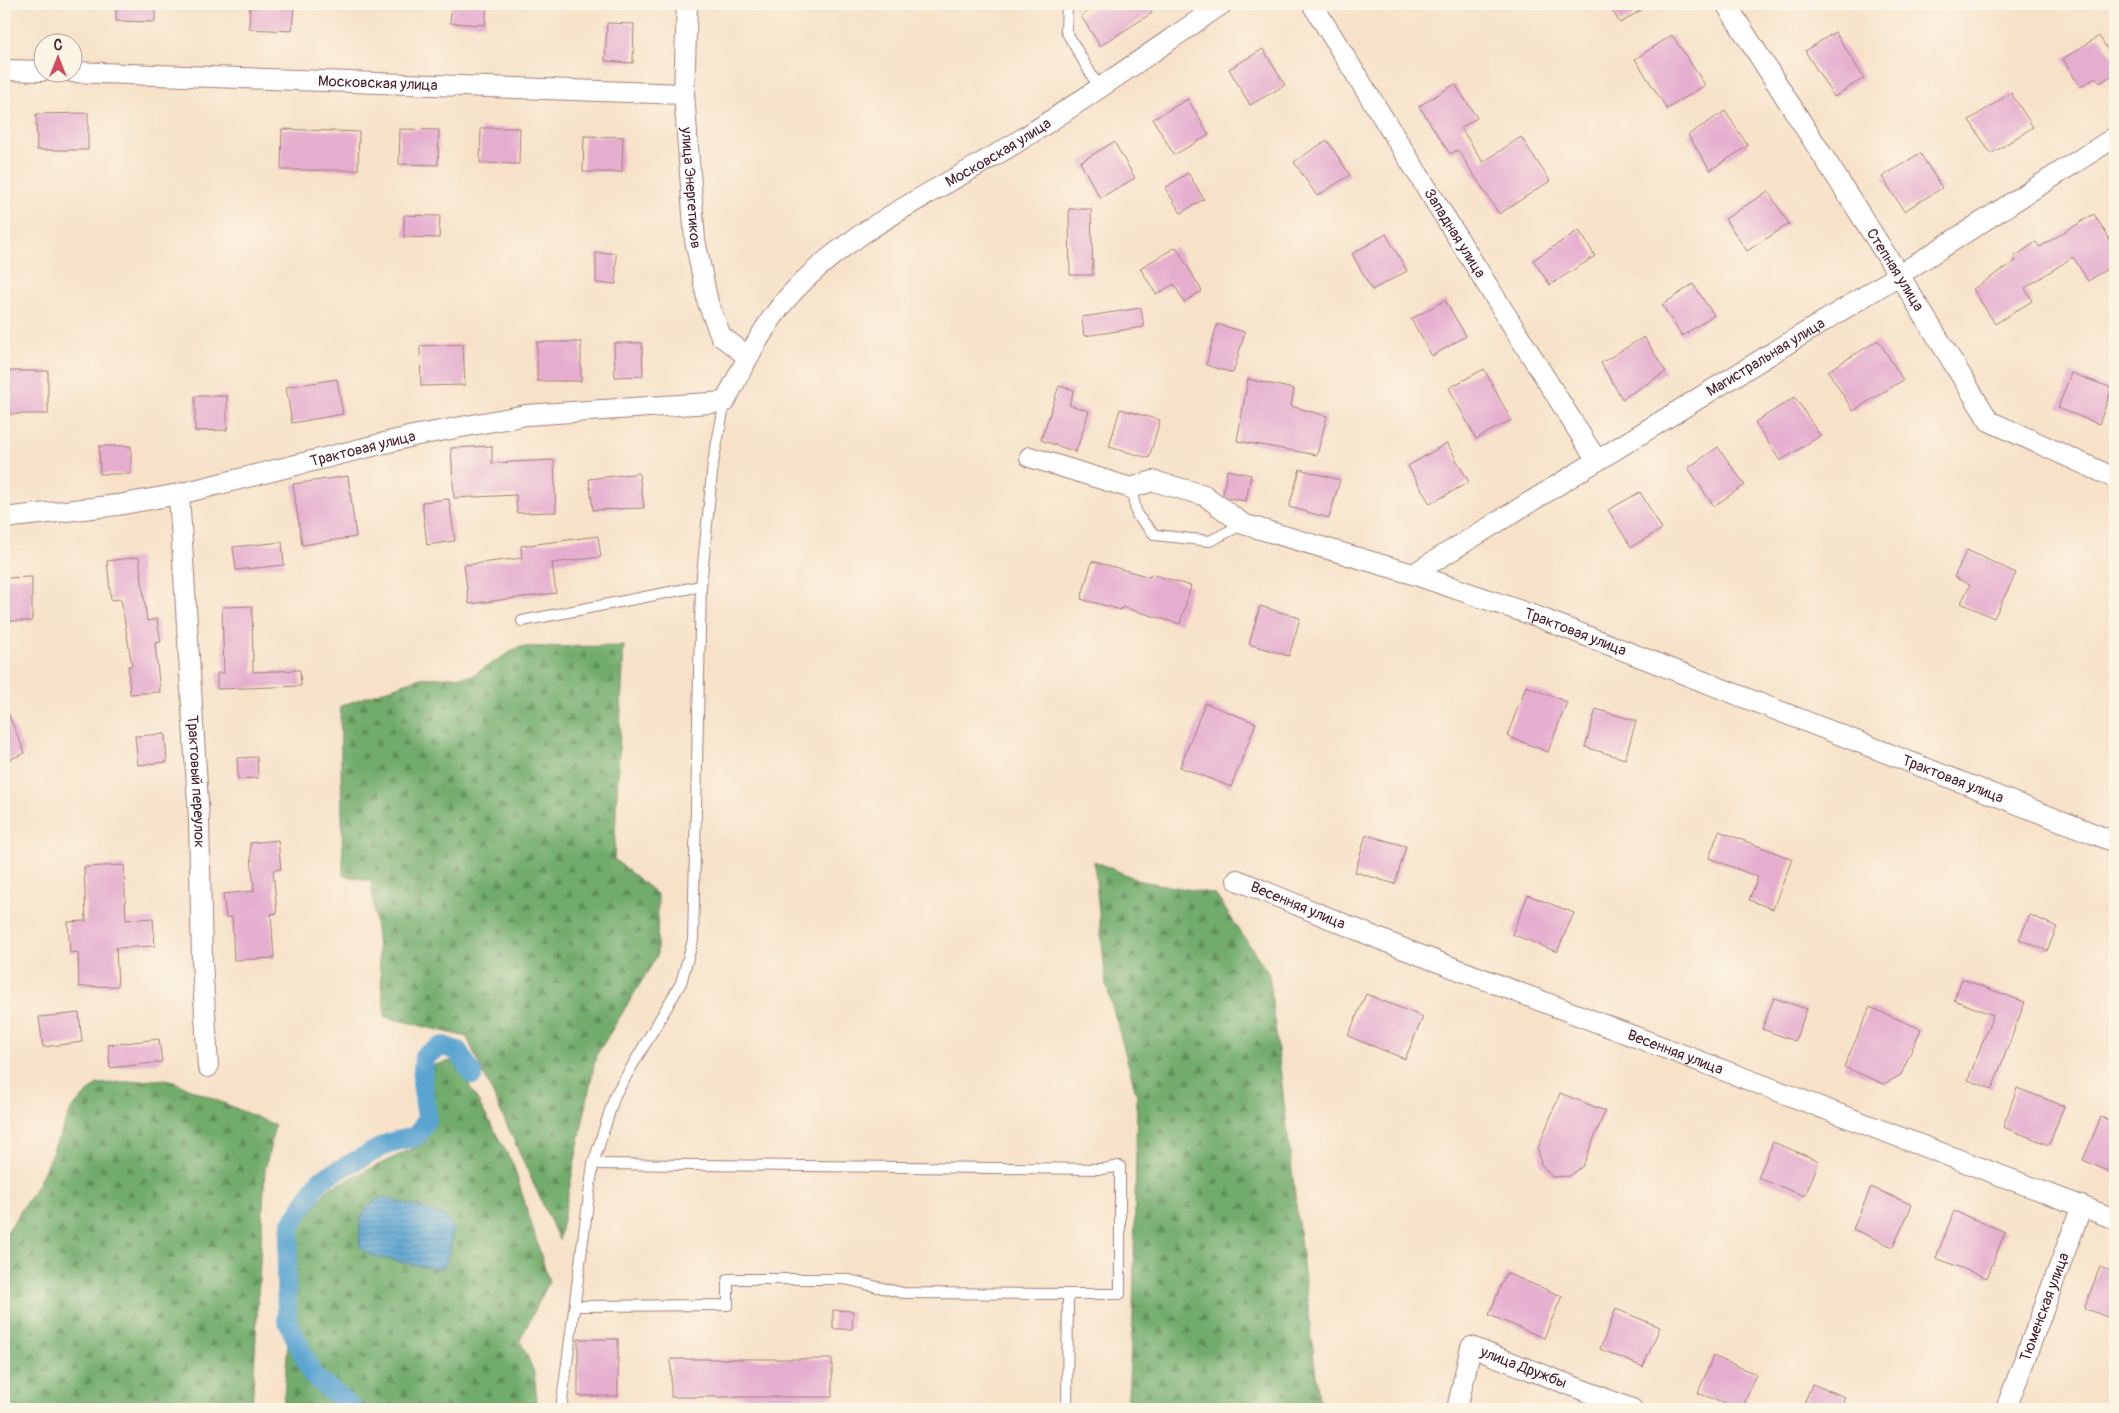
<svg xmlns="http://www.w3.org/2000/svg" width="2119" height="1413" font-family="Pangolin,sans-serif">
	<defs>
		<pattern id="forest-firs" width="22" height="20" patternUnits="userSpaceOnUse" patternTransform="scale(1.25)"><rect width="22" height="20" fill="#71ac6c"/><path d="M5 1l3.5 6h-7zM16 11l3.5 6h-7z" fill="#5f8b59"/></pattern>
		<pattern id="water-rules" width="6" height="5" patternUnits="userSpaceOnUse" patternTransform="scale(1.25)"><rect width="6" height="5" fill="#5aa4d1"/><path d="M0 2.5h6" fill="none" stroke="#4c85aa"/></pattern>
	</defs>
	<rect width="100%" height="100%" fill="#fcf5e5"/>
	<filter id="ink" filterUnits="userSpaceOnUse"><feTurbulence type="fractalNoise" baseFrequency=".02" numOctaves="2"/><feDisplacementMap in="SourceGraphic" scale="10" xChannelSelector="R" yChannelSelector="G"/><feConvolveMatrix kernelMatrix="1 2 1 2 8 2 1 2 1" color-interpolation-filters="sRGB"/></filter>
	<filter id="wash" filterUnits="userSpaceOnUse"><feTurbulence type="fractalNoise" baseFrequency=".0096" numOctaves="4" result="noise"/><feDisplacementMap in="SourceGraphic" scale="20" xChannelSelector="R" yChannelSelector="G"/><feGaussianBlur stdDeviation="1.12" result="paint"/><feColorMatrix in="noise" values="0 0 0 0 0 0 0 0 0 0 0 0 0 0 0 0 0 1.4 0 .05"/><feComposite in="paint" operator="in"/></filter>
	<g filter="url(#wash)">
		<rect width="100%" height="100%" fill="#f7e2c9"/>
		<g fill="url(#forest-firs)" stroke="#5e664c">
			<polygon points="624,646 614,859 658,895 657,956 596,1056 559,1240 467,1037 385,1017 371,881 343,875 340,706 420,678 471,676 519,647"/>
			<polygon points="1094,861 1141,881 1215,894 1269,974 1320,1409 1127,1409 1133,1315 1137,1096 1106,984"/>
			<polygon points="455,1060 513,1164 549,1282 520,1340 534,1372 538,1409 283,1409 296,1232 328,1189 426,1142 430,1066"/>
			<polygon points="167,1079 275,1125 265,1170 252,1409 4,1409 4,1237 38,1184 72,1108 97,1084"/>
		</g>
		<path fill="url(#water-rules)" stroke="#52627e" d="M383 1197 444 1215 453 1226 451 1248 444 1267 434 1269 373 1256 360 1248C359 1224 358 1207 383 1197Z"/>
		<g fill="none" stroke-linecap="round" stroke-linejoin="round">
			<polyline stroke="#5aa4d1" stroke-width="20" points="352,1409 348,1404 313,1376 287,1319 286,1275 291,1225 320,1180 389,1143 417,1136 427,1118 422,1082 424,1056 443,1046 458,1051 473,1075"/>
		</g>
		<g id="blocks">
			<g fill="#e5aecf">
				<polygon points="116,4 155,4 155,22 116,21"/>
				<polygon points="250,4 294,4 292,31 249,29"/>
				<polygon points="452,4 487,4 485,25 450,23"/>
				<polygon points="1100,4 1146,4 1152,13 1100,46 1081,16"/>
				<polygon points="1608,4 1651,4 1620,23"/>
				<polygon points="607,23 634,24 633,63 605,61"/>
				<polygon points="1835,32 1864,78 1834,97 1805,51"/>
				<polygon points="1672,35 1705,85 1667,109 1635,59"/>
				<polygon points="2099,36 2115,61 2115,73 2100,83 2096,77 2080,87 2063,59"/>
				<polygon points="1263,49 1285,85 1250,105 1229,69"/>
				<polygon points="1455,84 1477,118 1461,128 1483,162 1521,137 1550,181 1499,214 1458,150 1450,154 1419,106"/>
				<polygon points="2011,93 2033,127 1991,154 1969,120"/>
				<polygon points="1188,99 1209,135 1174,155 1153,119"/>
				<polygon points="1725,111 1748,146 1710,170 1688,135"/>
				<polygon points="88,113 88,150 37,150 36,114"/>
				<polygon points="481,128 520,128 519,164 480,163"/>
				<polygon points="282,129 359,132 358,170 281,170"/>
				<polygon points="400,129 439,130 438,165 399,164"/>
				<polygon points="584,136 623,137 622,172 583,172"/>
				<polygon points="1327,140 1350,175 1317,196 1294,162"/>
				<polygon points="1114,142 1135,178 1100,198 1080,162"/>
				<polygon points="1920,153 1942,188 1904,211 1882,177"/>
				<polygon points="1188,173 1204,199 1181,213 1165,188"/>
				<polygon points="1768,191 1789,224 1747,251 1725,219"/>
				<polygon points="1069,209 1091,209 1093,275 1070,275"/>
				<polygon points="2094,214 2115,248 2115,264 2088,281 2073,257 2025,288 2032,301 1995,324 1973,289 2016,261 2014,257 2036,242 2040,247"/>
				<polygon points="404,215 440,216 439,238 404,237"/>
				<polygon points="1579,230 1595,256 1550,285 1533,260"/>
				<polygon points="1386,234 1407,271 1372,290 1352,254"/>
				<polygon points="1176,247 1202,291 1184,302 1174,284 1156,294 1140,268"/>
				<polygon points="596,253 616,253 616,284 596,283"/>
				<polygon points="1693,284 1714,315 1682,336 1662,305"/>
				<polygon points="1445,300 1466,336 1432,356 1411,319"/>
				<polygon points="1141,308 1144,327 1084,336 1082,317"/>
				<polygon points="1217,324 1245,332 1233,373 1206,365"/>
				<polygon points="1644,337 1666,372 1622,399 1601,363"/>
				<polygon points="1878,340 1903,380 1853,411 1828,371"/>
				<rect x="537" y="342" width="44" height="39"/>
				<polygon points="614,343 642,343 643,376 615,377"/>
				<polygon points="463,344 465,385 421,386 420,346"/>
				<polygon points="1484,369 1511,420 1476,439 1449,388"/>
				<rect x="4" y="371" width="44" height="43"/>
				<polygon points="2071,373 2112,388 2099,424 2058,408"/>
				<polygon points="337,379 343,414 292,423 286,387"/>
				<polygon points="1248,379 1294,389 1291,406 1327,416 1317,455 1237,441"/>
				<polygon points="1059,386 1074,390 1069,405 1089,411 1076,452 1041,440"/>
				<polygon points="195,396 227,396 227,430 195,431"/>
				<polygon points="1795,397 1820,436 1780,461 1755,422"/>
				<polygon points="1120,409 1160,420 1149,458 1109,447"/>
				<polygon points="1447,443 1469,482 1430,504 1408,466"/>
				<polygon points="99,446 131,446 131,474 100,474"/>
				<polygon points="492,446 492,463 554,460 556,512 517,513 516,495 454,498 451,448"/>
				<polygon points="1718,447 1745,485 1714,506 1688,468"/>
				<polygon points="1300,469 1340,480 1329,518 1289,507"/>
				<polygon points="1227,470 1251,475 1246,501 1228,498 1223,494"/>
				<polygon points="639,473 644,508 593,510 589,479"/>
				<polygon points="348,476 356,537 302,545 293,484"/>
				<polygon points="1640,492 1662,529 1631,547 1608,510"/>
				<polygon points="449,499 455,541 427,545 422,502"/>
				<polygon points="598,536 601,557 552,563 556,593 469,604 464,565 522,558 521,546"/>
				<polygon points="282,542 284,565 236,570 233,547"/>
				<polygon points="1967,550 2016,573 1994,618 1961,603 1970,585 1954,577"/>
				<polygon points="139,557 147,621 157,619 161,642 155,643 160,692 130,694 128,666 132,666 121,599 111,600 107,561"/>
				<polygon points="1092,561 1150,577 1151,574 1191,586 1180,624 1122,607 1121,610 1081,599"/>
				<polygon points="32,577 32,621 4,621 4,578"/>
				<polygon points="252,606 253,672 300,670 301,686 217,689 217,673 224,673 222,607"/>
				<polygon points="1260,606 1300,618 1289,656 1249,644"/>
				<polygon points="1526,686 1567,702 1548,752 1507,736"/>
				<polygon points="1205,703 1256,723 1231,787 1180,767"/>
				<polygon points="4,704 25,753 4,762"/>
				<polygon points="1596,709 1636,721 1625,759 1585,747"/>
				<polygon points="165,734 167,762 138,765 135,736"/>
				<polygon points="257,757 258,778 238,779 237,758"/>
				<polygon points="1719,831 1792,859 1773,909 1749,900 1758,877 1709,858"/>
				<polygon points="1366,835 1406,846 1395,884 1355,872"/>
				<polygon points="278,840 281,869 273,870 277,913 271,914 274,958 234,960 232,917 226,918 223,894 254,891 250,843"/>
				<polygon points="124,865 126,920 153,918 155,946 116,948 118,986 79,987 78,952 70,953 68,922 86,921 84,867"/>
				<polygon points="1528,895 1574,913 1557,952 1512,934"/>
				<polygon points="2030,915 2057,927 2047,951 2019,939"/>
				<polygon points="1962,979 2025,1002 1992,1089 1968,1080 1993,1015 1954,1000"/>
				<polygon points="1366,994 1423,1017 1405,1059 1348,1036"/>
				<polygon points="1774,998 1807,1009 1795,1041 1762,1029"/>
				<polygon points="1870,1007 1921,1029 1901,1075 1884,1084 1844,1067"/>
				<polygon points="79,1013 82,1042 43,1047 39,1017"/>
				<polygon points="159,1039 162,1062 110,1068 108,1045"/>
				<polygon points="2017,1088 2064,1106 2049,1145 2003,1127"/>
				<polygon points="1560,1093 1605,1111 1583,1166 1570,1176 1552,1177 1541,1164 1538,1148"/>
				<polygon points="2101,1117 2115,1123 2115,1174 2083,1160"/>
				<polygon points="1773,1142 1819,1161 1805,1196 1758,1178"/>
				<polygon points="1871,1187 1912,1205 1893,1247 1853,1229"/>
				<polygon points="1954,1211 2005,1232 1987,1278 1936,1258"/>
				<polygon points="2100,1267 2115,1273 2115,1320 2084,1308"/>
				<polygon points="1506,1273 1562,1296 1544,1338 1489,1315"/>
				<polygon points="1616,1309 1660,1327 1643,1367 1600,1349"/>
				<polygon points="833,1310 853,1311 852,1329 833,1329"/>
				<rect x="578" y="1339" width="40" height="57"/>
				<polygon points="1713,1356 1756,1374 1742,1409 1698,1393"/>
				<rect x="671" y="1359" width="161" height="38"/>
				<polygon points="1812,1384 1845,1397 1840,1409 1802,1409"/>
			</g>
		</g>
	</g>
	<g filter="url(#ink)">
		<use href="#blocks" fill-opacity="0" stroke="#a0807a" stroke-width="1"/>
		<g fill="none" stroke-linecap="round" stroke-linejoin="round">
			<defs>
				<g id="lane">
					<polyline points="1067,4 1066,31 1099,88"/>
					<polyline points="1131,488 1137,515 1155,535 1210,541 1243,524"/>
					<polyline points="522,621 701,586"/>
					<polyline points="593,1164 1103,1169 1120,1166 1120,1294 1068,1294 1067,1409"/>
					<polyline points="575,1306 728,1305 728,1279 845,1279 903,1293 1068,1294"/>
					<polyline points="561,1409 593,1164 615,1095 681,983 693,940 701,586 713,463 725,402"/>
				</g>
				<g id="street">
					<path id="s1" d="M687 4 684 94 695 240 708 303 721 336 747 356"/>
					<path id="s2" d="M1312 4 1597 461"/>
					<path id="s3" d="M1726 4 1899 275 1989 421 2115 478"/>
					<polyline points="4,70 42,71"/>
					<path id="s4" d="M72 72 684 94"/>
					<path id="s5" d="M1030 457 1131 488 1153 481 1204 495 1243 524 1413 574 1538 617 2115 842"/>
					<path id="s6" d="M179 494 199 820 202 961 208 1067"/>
					<path id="s7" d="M4 518 118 505 179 494 413 436 526 415 725 402C741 369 758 336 780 307 838 233 943 189 1022 139 1090 96 1156 49 1222 4"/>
					<path id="s8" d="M1413 574 1899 275 2115 137"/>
					<path id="s9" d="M1237 880 1404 949 2115 1219"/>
					<path id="s10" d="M1457 1409 1471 1347 1632 1409"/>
					<path id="s11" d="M2006 1409 2082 1206"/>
				</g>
			</defs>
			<use href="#lane" stroke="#a0807a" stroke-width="12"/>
			<use href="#street" stroke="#a0807a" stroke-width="22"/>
			<use href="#lane" stroke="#fff" stroke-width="10"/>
			<use href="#street" stroke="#fff" stroke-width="20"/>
		</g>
	</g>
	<g text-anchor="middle" stroke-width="4" stroke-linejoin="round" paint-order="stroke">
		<g font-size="15" fill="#4a1f2b" stroke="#fcf5e5">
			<text dy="5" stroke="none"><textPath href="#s4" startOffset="306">Московская улица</textPath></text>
			<text dy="5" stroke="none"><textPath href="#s7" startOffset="1111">Московская улица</textPath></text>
			<text dy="5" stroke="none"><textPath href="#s1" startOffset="184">улица Энергетиков</textPath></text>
			<text dy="5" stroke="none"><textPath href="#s2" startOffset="270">Западная улица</textPath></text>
			<text dy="5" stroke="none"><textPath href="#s3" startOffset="315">Степная улица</textPath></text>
			<text dy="5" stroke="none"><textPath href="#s8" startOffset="414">Магистральная улица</textPath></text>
			<text dy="5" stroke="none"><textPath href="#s7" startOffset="366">Трактовая улица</textPath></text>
			<text dy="5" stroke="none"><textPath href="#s5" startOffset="580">Трактовая улица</textPath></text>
			<text dy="5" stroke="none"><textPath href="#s5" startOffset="985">Трактовая улица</textPath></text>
			<text dy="5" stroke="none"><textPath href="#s6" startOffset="288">Трактовый переулок</textPath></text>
			<text dy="5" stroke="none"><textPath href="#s9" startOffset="66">Весенняя улица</textPath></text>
			<text dy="5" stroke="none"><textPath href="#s9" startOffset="471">Весенняя улица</textPath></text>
			<text dy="5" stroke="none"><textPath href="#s11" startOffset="109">Тюменская улица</textPath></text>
			<text dy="5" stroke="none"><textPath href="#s10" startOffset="120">улица Дружбы</textPath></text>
		</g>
	</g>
	<rect width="2119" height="1413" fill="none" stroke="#fcf5e5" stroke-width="20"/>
	<g transform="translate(58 58)"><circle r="24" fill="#fcf5e5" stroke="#b59f9b"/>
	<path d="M0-4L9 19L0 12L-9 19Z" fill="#d1495b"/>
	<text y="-8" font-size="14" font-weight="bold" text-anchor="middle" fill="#4a1f2b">С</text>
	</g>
</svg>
